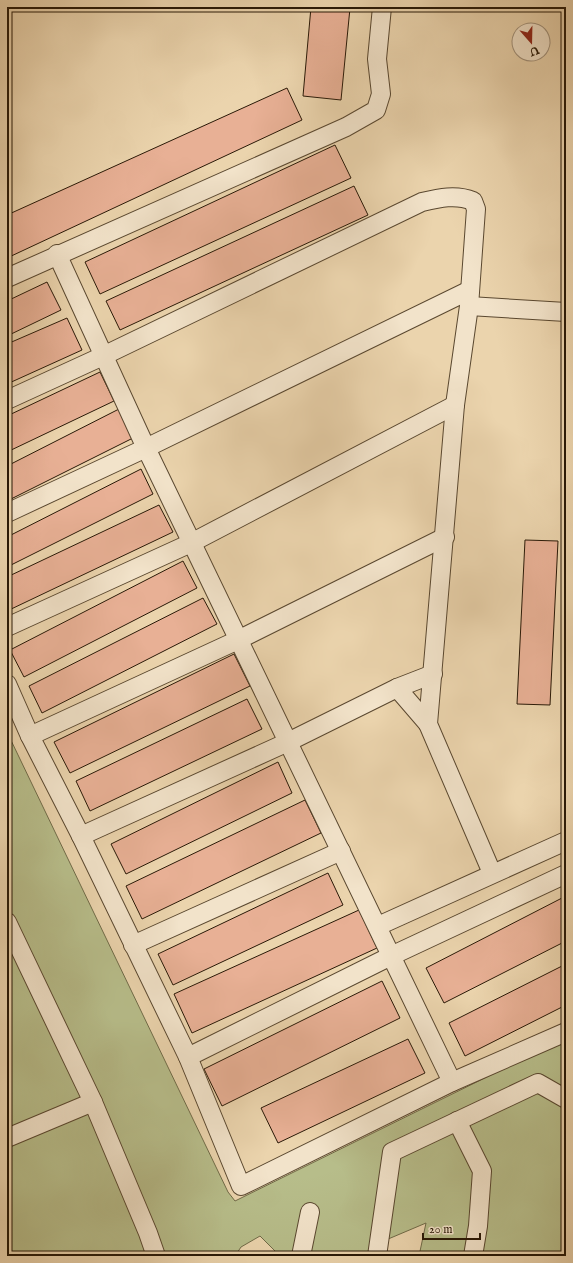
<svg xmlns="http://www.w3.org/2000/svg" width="573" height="1263" font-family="'IM FELL English',serif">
	<rect width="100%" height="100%" fill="#ebd4ad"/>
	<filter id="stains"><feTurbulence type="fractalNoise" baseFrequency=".005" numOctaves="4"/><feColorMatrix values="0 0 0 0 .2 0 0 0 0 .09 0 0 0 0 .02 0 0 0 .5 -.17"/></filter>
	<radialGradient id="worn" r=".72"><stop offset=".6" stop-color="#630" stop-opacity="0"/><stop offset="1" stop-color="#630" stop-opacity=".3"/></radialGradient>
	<polygon fill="#b7bd8a" stroke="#706b48" points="7,732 228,1192 235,1201 566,1038 566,1256 419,1256 426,1223 374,1245 365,1256 280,1256 260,1236 241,1247 235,1256 7,1256"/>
	<g fill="#e8b095" stroke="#291907">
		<polygon points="311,7 350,8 341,100 303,96"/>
		<polygon points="287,88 302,120 7,258 7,215"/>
		<polygon points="335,145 351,178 100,294 85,262"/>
		<polygon points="354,186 368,215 120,330 106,301"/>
		<polygon points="47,282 61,310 7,336 7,301"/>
		<polygon points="67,318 82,350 7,384 7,344"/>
		<polygon points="100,372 114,401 7,452 7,416"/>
		<polygon points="119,409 133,438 7,501 7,466"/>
		<polygon points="141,469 153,494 7,567 7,537"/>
		<polygon points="159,505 173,532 7,611 7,577"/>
		<polygon points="525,540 558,541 550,705 517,704"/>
		<polygon points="183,561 197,588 24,677 10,650"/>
		<polygon points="203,598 217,624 42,713 29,686"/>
		<polygon points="234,654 250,686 70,773 54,742"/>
		<polygon points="247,699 262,729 90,811 76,781"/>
		<polygon points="278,762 292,793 126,874 111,844"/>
		<polygon points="305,800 321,833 142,919 126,886"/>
		<polygon points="328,873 343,905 173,985 158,954"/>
		<polygon points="562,898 566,906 566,941 444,1003 426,968"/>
		<polygon points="359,910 377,948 192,1033 174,994"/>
		<polygon points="566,964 566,1005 465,1056 449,1023"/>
		<polygon points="382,981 400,1018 222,1106 204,1069"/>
		<polygon points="408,1039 425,1073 278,1143 261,1108"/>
	</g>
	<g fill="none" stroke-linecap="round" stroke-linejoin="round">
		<defs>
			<g id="minor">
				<polyline points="57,254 146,448 452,1082"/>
				<polyline points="7,278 346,127 376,110 381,94 377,59 382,7"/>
				<polyline points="469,306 566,312"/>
				<path d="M7 400 103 356 422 202C439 198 456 194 473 201L476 209 469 306 455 405 428 724 492 873"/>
				<polyline points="7,513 146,448 470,290"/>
				<polyline points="7,627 191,543 455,405"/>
				<polyline points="7,684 30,736 81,836 188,1057 241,1186 452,1082 566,1032"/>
				<polyline points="397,688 428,724"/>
				<polyline points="30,736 238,640 445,537"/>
				<polyline points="81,836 288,742 397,688 433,674"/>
				<polyline points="7,922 93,1102 148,1233 156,1256"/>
				<polyline points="378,926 566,841"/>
				<polyline points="133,945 341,851"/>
				<polyline points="188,1057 391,956 566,874"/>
				<polyline points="457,1121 482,1171 478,1226 473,1256"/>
				<polyline points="7,1138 93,1102"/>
				<polyline points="301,1256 310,1212"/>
				<polyline points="377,1256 392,1152 538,1083 566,1099"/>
			</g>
		</defs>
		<use href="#minor" stroke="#5a4830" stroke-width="20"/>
		<use href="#minor" stroke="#f2e3ca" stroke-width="18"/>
	</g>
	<rect width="573" height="1263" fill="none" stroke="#ebd4ad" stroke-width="24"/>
	<rect x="8" y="8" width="557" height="1247" fill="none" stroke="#291907" stroke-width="2"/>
	<rect x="12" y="12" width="549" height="1239" fill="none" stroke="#291907"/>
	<g transform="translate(531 42) rotate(160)"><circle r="19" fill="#f2e3ca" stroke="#a2927c"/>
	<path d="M0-3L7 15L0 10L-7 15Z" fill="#8f2418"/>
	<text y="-6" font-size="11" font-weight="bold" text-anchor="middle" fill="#291907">U</text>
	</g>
	<path d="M423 1233v6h57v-6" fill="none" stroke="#291907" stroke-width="2"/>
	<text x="429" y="1233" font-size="12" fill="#291907" stroke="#f2e3ca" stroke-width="3" paint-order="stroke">20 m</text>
	<rect width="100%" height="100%" filter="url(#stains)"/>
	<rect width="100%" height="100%" fill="url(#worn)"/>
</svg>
